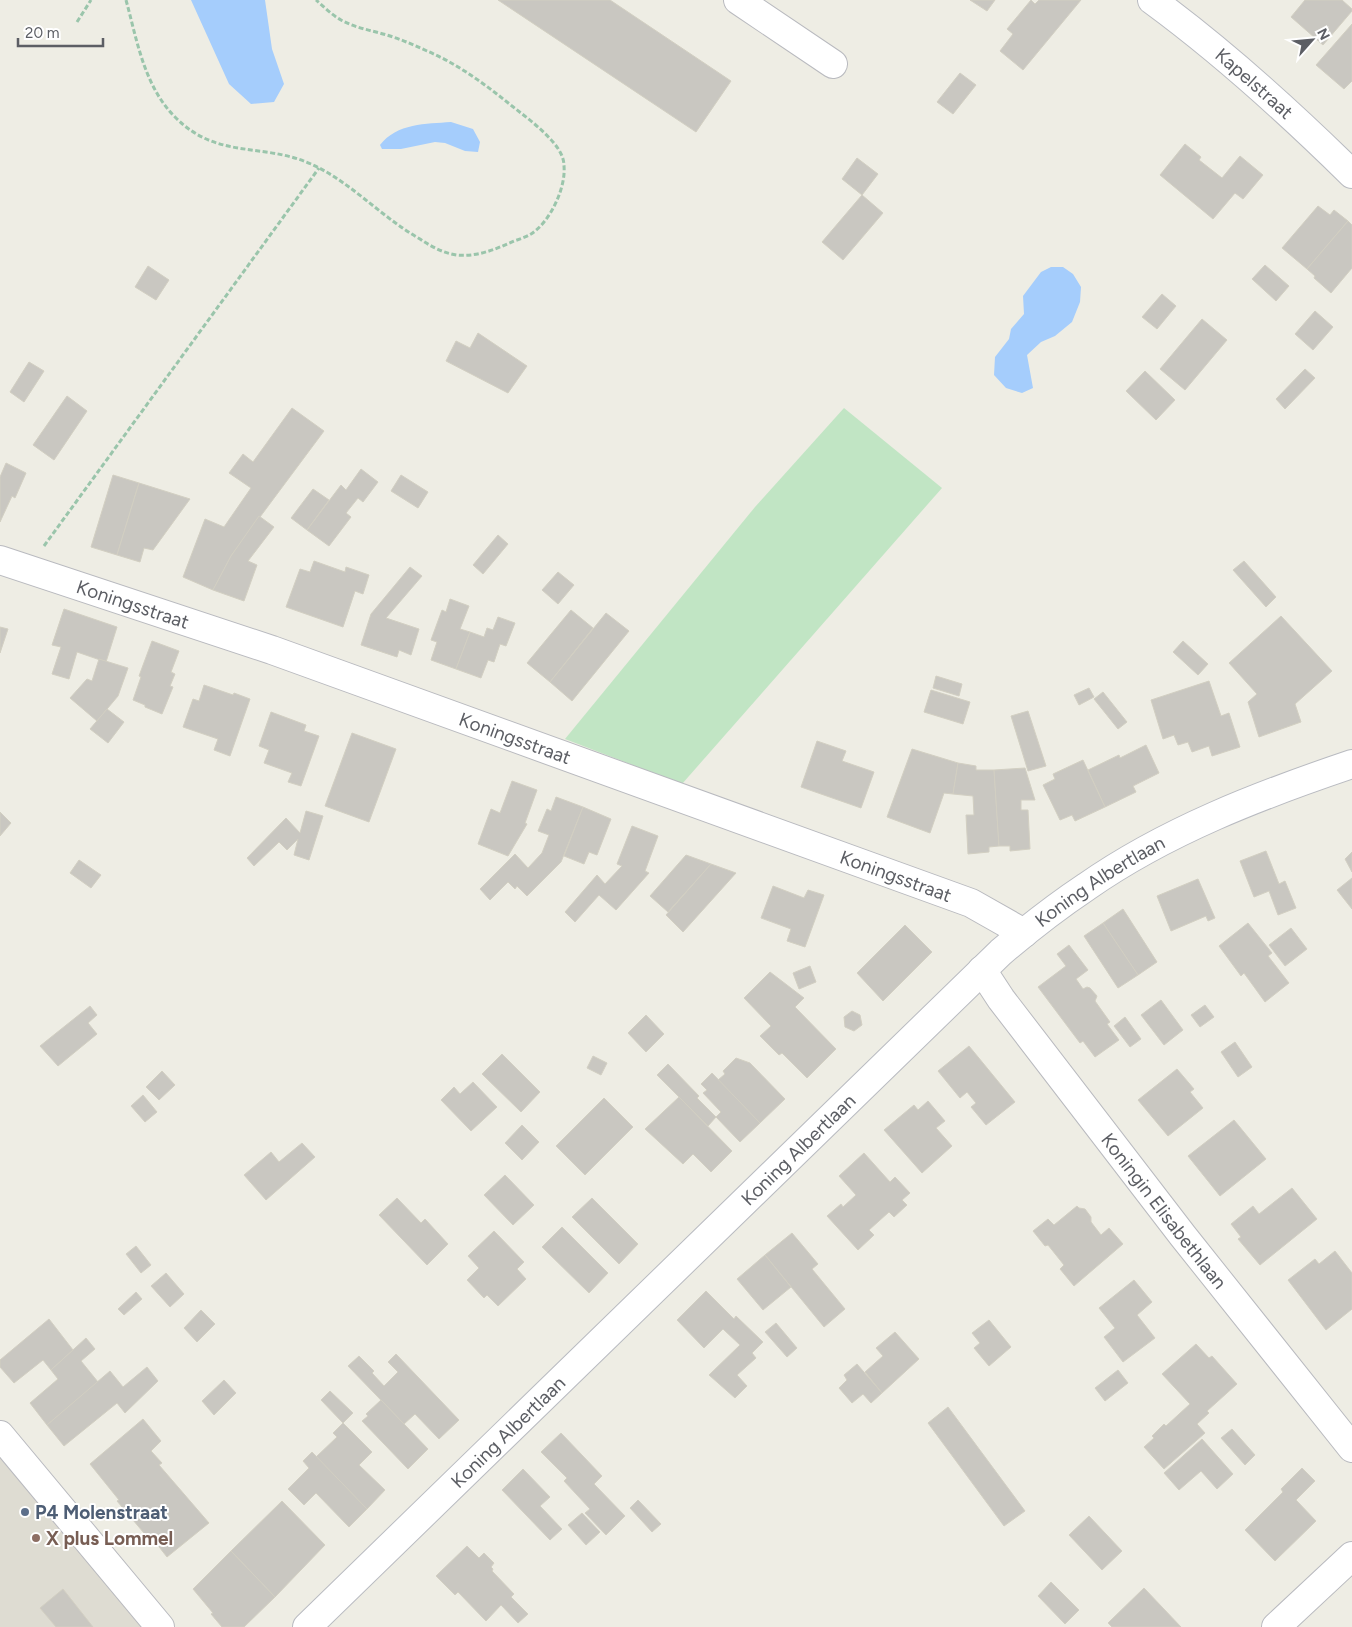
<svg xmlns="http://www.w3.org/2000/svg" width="1352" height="1627" font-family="Figtree,sans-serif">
	<rect width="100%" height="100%" fill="#eeede4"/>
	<polygon fill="#dedcd2" points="0,1449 145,1627 0,1627"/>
	<polygon fill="#c1e5c4" points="844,408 942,488 682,784 565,739 755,507"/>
	<g fill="#a5cdfc">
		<polygon points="191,0 265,0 272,49 284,84 274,102 251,104 229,84"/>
		<path d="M451 122 473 129 480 142 478 152 465 151 445 143 435 142 401 149H382L380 145C397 123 426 124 451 122Z"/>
		<polygon points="1051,267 1063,267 1073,274 1081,287 1080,302 1072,322 1055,336 1041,342 1027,355 1033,388 1022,393 1006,388 994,375 995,357 1009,339 1011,329 1024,314 1023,296 1041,272"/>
	</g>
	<g fill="#c9c7c1" stroke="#d2cfc2">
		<polygon points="498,0 610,0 731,81 696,132"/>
		<polygon points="970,0 995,0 987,11"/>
		<polygon points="1031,0 1035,4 1039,0 1081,0 1023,70 1000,51 1013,34 1007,29"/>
		<polygon points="1305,0 1342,0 1352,9 1352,11 1323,45 1291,17"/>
		<polygon points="1352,24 1352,81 1344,89 1316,65"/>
		<polygon points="960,73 976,85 953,114 937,102"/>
		<polygon points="1185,144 1201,157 1199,160 1222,178 1240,156 1263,175 1243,199 1235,193 1213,219 1160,175"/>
		<polygon points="857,158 878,174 862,195 842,179"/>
		<polygon points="862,195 883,213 843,260 822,242"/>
		<polygon points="1318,206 1330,215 1334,210 1348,221 1307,269 1282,248"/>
		<polygon points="1348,221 1352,225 1352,268 1331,293 1314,278 1315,276 1307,269"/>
		<polygon points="1265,265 1289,286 1276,301 1252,279"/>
		<polygon points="148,266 169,280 156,300 135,287"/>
		<polygon points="1162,294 1176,306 1157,329 1142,317"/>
		<polygon points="1315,311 1333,327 1313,350 1295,334"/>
		<polygon points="1202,319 1227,340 1185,390 1160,369"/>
		<polygon points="478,333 527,366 508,393 446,361 456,341 470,348"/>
		<polygon points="29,362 44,371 24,402 10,392"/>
		<polygon points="1305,369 1315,378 1285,409 1276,399"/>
		<polygon points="1145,371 1175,400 1156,420 1126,391"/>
		<polygon points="67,396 87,411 54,460 33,445"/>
		<polygon points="292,408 324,431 231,556 213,590 183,577 205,519 224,527 251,488 229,473 243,454 253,462"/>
		<polygon points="6,463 26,473 15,498 12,496 0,522 0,477"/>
		<polygon points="361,469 378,482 363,502 358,498 346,513 351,517 329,546 307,530 341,485 346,490"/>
		<polygon points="113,475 139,483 117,555 91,547"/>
		<polygon points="401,475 428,492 418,508 391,491"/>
		<polygon points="139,483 190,499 153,550 144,548 140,562 117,555"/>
		<polygon points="313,489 329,500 307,530 291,518"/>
		<polygon points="259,516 274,527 248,561 257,565 244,601 213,590 231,556"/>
		<polygon points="498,535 508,544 483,574 473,565"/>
		<polygon points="314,561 345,572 346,567 369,575 363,594 355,591 343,627 286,607 300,569 310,572"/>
		<polygon points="1244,561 1276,597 1266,607 1233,570"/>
		<polygon points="410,567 422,576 386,618 419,629 411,655 399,650 397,657 361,645 371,614"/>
		<polygon points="558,572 574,585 558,604 542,590"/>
		<polygon points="450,599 469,606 460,629 470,632 456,669 431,660 437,642 431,640 442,610 446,612"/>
		<polygon points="64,609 117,627 106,662 77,652 69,679 52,674 61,647 52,645"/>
		<polygon points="571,610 593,628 550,682 527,663"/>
		<polygon points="606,613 629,631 572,701 550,682"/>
		<polygon points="1281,616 1332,671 1295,704 1301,722 1259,737 1248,702 1257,694 1229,663"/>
		<polygon points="498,617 515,623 506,646 500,644 494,662 488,660 481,678 456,669 470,632 484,637 487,628 493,630"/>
		<polygon points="0,627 8,629 0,653"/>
		<polygon points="152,641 179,651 171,672 175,674 170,686 173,687 162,714 145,707 145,705 133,700 141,677 139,676"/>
		<polygon points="1183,641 1208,664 1198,675 1173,652"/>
		<polygon points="99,659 128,668 118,696 97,721 70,698 87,679 92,681"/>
		<polygon points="936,676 962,684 959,696 933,688"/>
		<polygon points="1209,681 1221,716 1229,713 1240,747 1212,756 1209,746 1192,752 1188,742 1178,745 1174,735 1163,739 1151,700"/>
		<polygon points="204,685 233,695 234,693 250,699 230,756 214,750 218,739 183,727 193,699 199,701"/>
		<polygon points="1089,688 1094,697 1079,705 1074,695"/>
		<polygon points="931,690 970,702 963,724 924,712"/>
		<polygon points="1103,692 1127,722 1118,729 1094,699"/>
		<polygon points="107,709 124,722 108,743 90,729"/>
		<polygon points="1028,711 1046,766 1028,771 1011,716"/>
		<polygon points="271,712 306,725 304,731 319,736 301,786 288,782 292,773 264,763 269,750 259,746"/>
		<polygon points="352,733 396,749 369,822 325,806"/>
		<polygon points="817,741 846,751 842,761 874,772 861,808 801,787"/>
		<polygon points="1146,745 1159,773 1133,786 1136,792 1105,807 1088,770 1119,755 1120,758"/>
		<polygon points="912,749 958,763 953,794 944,793 930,833 887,817"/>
		<polygon points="1083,760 1105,807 1075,821 1072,815 1060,820 1043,785 1055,779 1053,774"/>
		<polygon points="958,763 976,766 976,770 994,770 999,846 989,847 989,852 968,854 966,815 974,815 973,796 953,794"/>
		<polygon points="1025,768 1035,800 1021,800 1021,810 1028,810 1030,849 1010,851 1010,846 999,846 994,770"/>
		<polygon points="512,781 537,790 525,823 527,824 508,856 478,844 491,809 500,813"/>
		<polygon points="556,797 583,807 561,862 527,896 517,886 515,889 508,882 490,900 480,889 515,854 528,868 542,853 549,835 538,831 547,809 551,811"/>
		<polygon points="583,807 611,819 597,855 589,852 584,864 564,856"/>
		<polygon points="306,811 323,816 309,860 294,855 298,839 287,850 279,842 254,866 247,858 286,818 300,833"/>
		<polygon points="0,812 11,823 0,836"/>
		<polygon points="632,826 658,836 645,871 649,873 616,910 599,895 575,922 565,912 597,875 605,884 622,866 617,864"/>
		<polygon points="1266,851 1279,884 1285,881 1296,908 1278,915 1269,891 1254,897 1240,861"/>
		<polygon points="1352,852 1352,872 1345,859"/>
		<polygon points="686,855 711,864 668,912 650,896"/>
		<polygon points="79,860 101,875 91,888 70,873"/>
		<polygon points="711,864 736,873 683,932 666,915"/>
		<polygon points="1352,878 1352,909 1337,890"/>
		<polygon points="1198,879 1215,918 1208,921 1206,916 1171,931 1157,896"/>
		<polygon points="773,886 804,898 808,890 824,895 805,947 787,941 791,929 761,918"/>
		<polygon points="1123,909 1157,962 1138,975 1103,923"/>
		<polygon points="1103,923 1138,975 1118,988 1084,936"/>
		<polygon points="1248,923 1272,953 1268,956 1289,983 1265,1002 1244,973 1241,976 1219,946"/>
		<polygon points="905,925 932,952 883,1001 857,973"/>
		<polygon points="1291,928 1307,949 1285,966 1269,945"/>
		<polygon points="1069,945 1088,970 1076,979 1083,989 1087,987 1090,988 1097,996 1095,1001 1110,1022 1107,1024 1119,1040 1095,1057 1083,1041 1080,1043 1038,987 1066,966 1057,954"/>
		<polygon points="810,966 816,982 799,989 793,973"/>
		<polygon points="770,972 804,998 795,1007 836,1049 807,1078 782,1053 779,1055 760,1036 771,1026 744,998"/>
		<polygon points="1161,1000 1183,1030 1164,1045 1141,1015"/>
		<polygon points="1205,1005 1214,1017 1200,1027 1191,1015"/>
		<polygon points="90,1006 97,1015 88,1023 97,1034 58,1066 40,1046"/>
		<polygon points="852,1011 860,1015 862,1025 854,1031 845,1027 844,1017"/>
		<polygon points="646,1015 664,1034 646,1052 628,1033"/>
		<polygon points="1125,1017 1141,1039 1130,1047 1114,1026"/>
		<polygon points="1235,1042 1252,1067 1238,1077 1221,1052"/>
		<polygon points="969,1046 1015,1102 986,1125 971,1107 976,1103 967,1092 960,1098 938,1071"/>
		<polygon points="502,1054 540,1092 521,1112 482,1074"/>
		<polygon points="593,1056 607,1063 601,1075 587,1068"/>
		<polygon points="736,1058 750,1063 785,1099 760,1123 718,1080 725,1074 723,1071"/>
		<polygon points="668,1064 699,1096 697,1098 716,1117 708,1126 657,1075"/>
		<polygon points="1177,1069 1194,1089 1190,1092 1203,1108 1168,1136 1138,1100"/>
		<polygon points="162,1071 175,1085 159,1100 146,1087"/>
		<polygon points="712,1073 760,1123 740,1142 716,1117 721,1112 703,1093 707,1090 701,1084"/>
		<polygon points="473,1082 497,1107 471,1131 441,1100 454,1087 460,1094"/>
		<polygon points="143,1095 157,1112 145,1122 131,1106"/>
		<polygon points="679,1097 732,1151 711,1172 693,1154 683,1164 645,1129"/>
		<polygon points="604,1098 633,1127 585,1175 556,1146"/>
		<polygon points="928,1101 945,1121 936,1128 952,1146 922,1173 884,1130 914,1105 918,1110"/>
		<polygon points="1234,1120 1266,1159 1220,1196 1188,1156"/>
		<polygon points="522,1125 539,1142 522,1160 505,1143"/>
		<polygon points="302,1143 315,1157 266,1200 244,1175 271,1152 279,1162"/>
		<polygon points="864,1153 890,1182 895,1177 910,1193 902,1200 907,1205 894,1217 889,1212 869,1230 874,1235 858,1250 827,1216 841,1204 843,1207 856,1195 839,1176"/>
		<polygon points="505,1175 534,1205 513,1225 484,1195"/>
		<polygon points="1292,1188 1317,1219 1260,1265 1238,1239 1241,1237 1231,1224 1253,1206 1259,1214"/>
		<polygon points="397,1198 421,1223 425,1219 448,1244 427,1265 379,1215"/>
		<polygon points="592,1198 638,1244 619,1264 572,1217"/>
		<polygon points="1077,1206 1079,1208 1085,1209 1091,1217 1091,1222 1101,1235 1109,1228 1123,1244 1074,1286 1060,1269 1064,1265 1048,1245 1045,1246 1033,1231 1048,1219 1054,1225"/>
		<polygon points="562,1227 608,1273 589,1293 542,1247"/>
		<polygon points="494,1231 524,1262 517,1269 526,1279 498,1306 487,1295 484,1298 467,1280 479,1268 468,1256"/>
		<polygon points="792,1233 818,1264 812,1269 845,1309 824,1327 765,1255"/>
		<polygon points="136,1246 151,1265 141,1273 126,1254"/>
		<polygon points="1335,1251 1352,1273 1352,1309 1326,1330 1288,1280 1315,1259 1319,1264"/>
		<polygon points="765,1255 791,1287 763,1310 737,1279"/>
		<polygon points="166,1273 184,1294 170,1307 151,1286"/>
		<polygon points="1134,1280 1152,1302 1137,1315 1155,1338 1123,1362 1104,1337 1115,1328 1099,1308"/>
		<polygon points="706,1291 734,1319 736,1316 763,1342 752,1353 756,1358 737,1375 747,1386 735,1398 709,1375 740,1345 723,1329 704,1348 677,1320"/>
		<polygon points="136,1292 142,1299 124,1315 118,1309"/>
		<polygon points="201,1310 215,1324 197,1342 184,1328"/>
		<polygon points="49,1319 73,1350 51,1370 43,1360 14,1383 0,1367 0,1360"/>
		<polygon points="989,1320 1011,1347 989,1366 974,1348 980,1343 972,1333"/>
		<polygon points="776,1323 797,1348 787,1357 765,1332"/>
		<polygon points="895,1332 919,1359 882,1393 865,1372 883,1356 876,1348"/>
		<polygon points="86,1338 95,1349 81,1361 98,1382 47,1425 30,1403 58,1379 51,1370"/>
		<polygon points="1196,1344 1209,1358 1212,1356 1237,1384 1207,1411 1209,1413 1197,1424 1205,1433 1164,1469 1144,1447 1154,1438 1152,1436 1164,1424 1166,1426 1190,1404 1162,1374"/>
		<polygon points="396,1354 459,1420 439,1439 415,1414 404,1424 348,1366 359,1356 374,1371 372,1373 384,1386 398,1372 388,1362"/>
		<polygon points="857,1364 882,1393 871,1403 863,1394 852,1403 839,1388 847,1380 844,1375"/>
		<polygon points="147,1367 158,1381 125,1413 117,1403 64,1446 47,1425 110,1371 123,1387"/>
		<polygon points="1118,1370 1128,1383 1105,1401 1095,1388"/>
		<polygon points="224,1380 236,1393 214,1415 202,1401"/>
		<polygon points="330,1391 353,1413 343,1423 321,1400"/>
		<polygon points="381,1400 428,1449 408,1469 362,1421 368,1416 366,1414"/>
		<polygon points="948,1407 1025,1511 1004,1526 928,1423"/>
		<polygon points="143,1419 161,1441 151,1451 162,1463 159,1465 209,1523 167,1557 156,1543 154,1545 117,1501 119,1500 90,1464"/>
		<polygon points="343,1423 372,1452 359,1465 385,1490 367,1509 316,1457 337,1437 333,1433"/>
		<polygon points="1232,1429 1255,1455 1245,1465 1221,1438"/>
		<polygon points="561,1433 602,1476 594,1484 625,1516 606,1535 585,1513 590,1509 564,1481 567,1478 541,1452"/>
		<polygon points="1202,1439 1233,1474 1217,1489 1201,1471 1179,1490 1164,1473"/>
		<polygon points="312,1452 367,1509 349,1527 316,1493 304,1505 288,1489 309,1468 303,1461"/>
		<polygon points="1302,1468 1315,1481 1296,1500 1316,1521 1275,1561 1245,1530 1283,1492 1281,1489"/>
		<polygon points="523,1469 550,1497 540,1506 562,1529 550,1540 502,1490"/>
		<polygon points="638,1500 661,1524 652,1532 630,1508"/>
		<polygon points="282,1501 325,1545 275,1597 231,1551"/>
		<polygon points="582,1513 600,1532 586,1545 568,1525"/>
		<polygon points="1089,1516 1122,1551 1102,1570 1069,1535"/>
		<polygon points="467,1546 479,1558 484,1553 494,1563 491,1567 493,1569 492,1571 514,1594 511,1597 528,1614 518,1623 501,1605 486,1621 458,1592 455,1595 436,1576"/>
		<polygon points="231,1551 275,1597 244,1627 222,1627 211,1614 213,1613 193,1589"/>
		<polygon points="1051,1582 1079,1610 1065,1624 1038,1596"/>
		<polygon points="1144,1588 1181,1627 1112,1627 1108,1623"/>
		<polygon points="63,1589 93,1627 56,1627 40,1608"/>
	</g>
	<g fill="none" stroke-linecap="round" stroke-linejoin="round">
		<defs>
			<g id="minor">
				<polyline points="738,0 833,64"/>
				<path id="s1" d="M0 560 272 650 971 903 1024 933"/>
				<path id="s2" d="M982 970 1001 999 1183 1236 1352 1448"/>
				<polyline points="0,1435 160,1627"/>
				<polyline points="1276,1627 1352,1556"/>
			</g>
			<g id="secondary">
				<path id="s3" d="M1152 0C1223 52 1289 112 1352 174"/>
				<path id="s4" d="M307 1627 1001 952C1028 929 1056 907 1086 887 1166 831 1260 795 1352 764"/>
			</g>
		</defs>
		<use href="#minor" stroke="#b9babf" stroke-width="30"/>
		<use href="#secondary" stroke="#b9bbc1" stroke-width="30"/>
		<g stroke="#9ac5ab" stroke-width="3" stroke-dasharray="5 2.5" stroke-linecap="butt">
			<path d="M126 0C137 40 144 86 175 117 217 160 262 142 311 164 351 182 381 217 420 239 432 247 443 253 457 255 478 257 496 249 514 241 520 239 526 237 531 234 550 222 566 188 564 166 564 157 559 149 553 142 541 128 526 117 512 106 486 85 458 64 427 51 416 46 405 41 393 37 376 31 357 29 341 20 332 15 324 7 316 0"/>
			<polyline points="77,22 91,0"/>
			<polyline points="44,546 319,168"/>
		</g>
		<use href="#minor" stroke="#fff" stroke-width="28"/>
		<use href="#secondary" stroke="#fff" stroke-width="28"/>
	</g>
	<circle fill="#5c6f8a" stroke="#fff" stroke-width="2" cx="25" cy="1512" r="5"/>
	<circle fill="#8d6e63" stroke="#fff" stroke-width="2" cx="36" cy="1538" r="5"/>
	<g text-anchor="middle" stroke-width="4" stroke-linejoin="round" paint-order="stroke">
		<g font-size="19" fill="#5c5e64" stroke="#fff">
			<text dy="7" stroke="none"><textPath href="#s3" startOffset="132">Kapelstraat</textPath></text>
			<text dy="7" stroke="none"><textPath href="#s1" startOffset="140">Koningsstraat</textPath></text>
			<text dy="7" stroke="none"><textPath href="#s1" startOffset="545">Koningsstraat</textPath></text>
			<text dy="7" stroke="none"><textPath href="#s1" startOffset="950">Koningsstraat</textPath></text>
			<text dy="7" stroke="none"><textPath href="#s4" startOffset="1090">Koning Albertlaan</textPath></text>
			<text dy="7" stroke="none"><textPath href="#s4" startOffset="685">Koning Albertlaan</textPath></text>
			<text dy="7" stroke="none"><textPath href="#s2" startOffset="302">Koningin Elisabethlaan</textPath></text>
			<text dy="7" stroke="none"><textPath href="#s4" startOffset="280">Koning Albertlaan</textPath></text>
		</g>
		<g font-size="19" font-weight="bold" fill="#4e5e75" stroke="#fff" text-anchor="start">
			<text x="35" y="1519">P4 Molenstraat</text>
		</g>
		<g font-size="19" font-weight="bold" fill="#785e54" stroke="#fff" text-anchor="start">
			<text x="46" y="1545">X plus Lommel</text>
		</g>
	</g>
	<g transform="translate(1312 40) rotate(63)" stroke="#ffffff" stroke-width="4" paint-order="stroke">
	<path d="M0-4L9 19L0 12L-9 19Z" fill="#5c5e64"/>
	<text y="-8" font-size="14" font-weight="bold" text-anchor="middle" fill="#5c5e64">N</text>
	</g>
	<path d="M18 38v8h85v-8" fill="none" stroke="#5c5e64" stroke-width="2.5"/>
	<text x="25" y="38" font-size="15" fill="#5c5e64" stroke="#ffffff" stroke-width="4" paint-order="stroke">20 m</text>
</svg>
